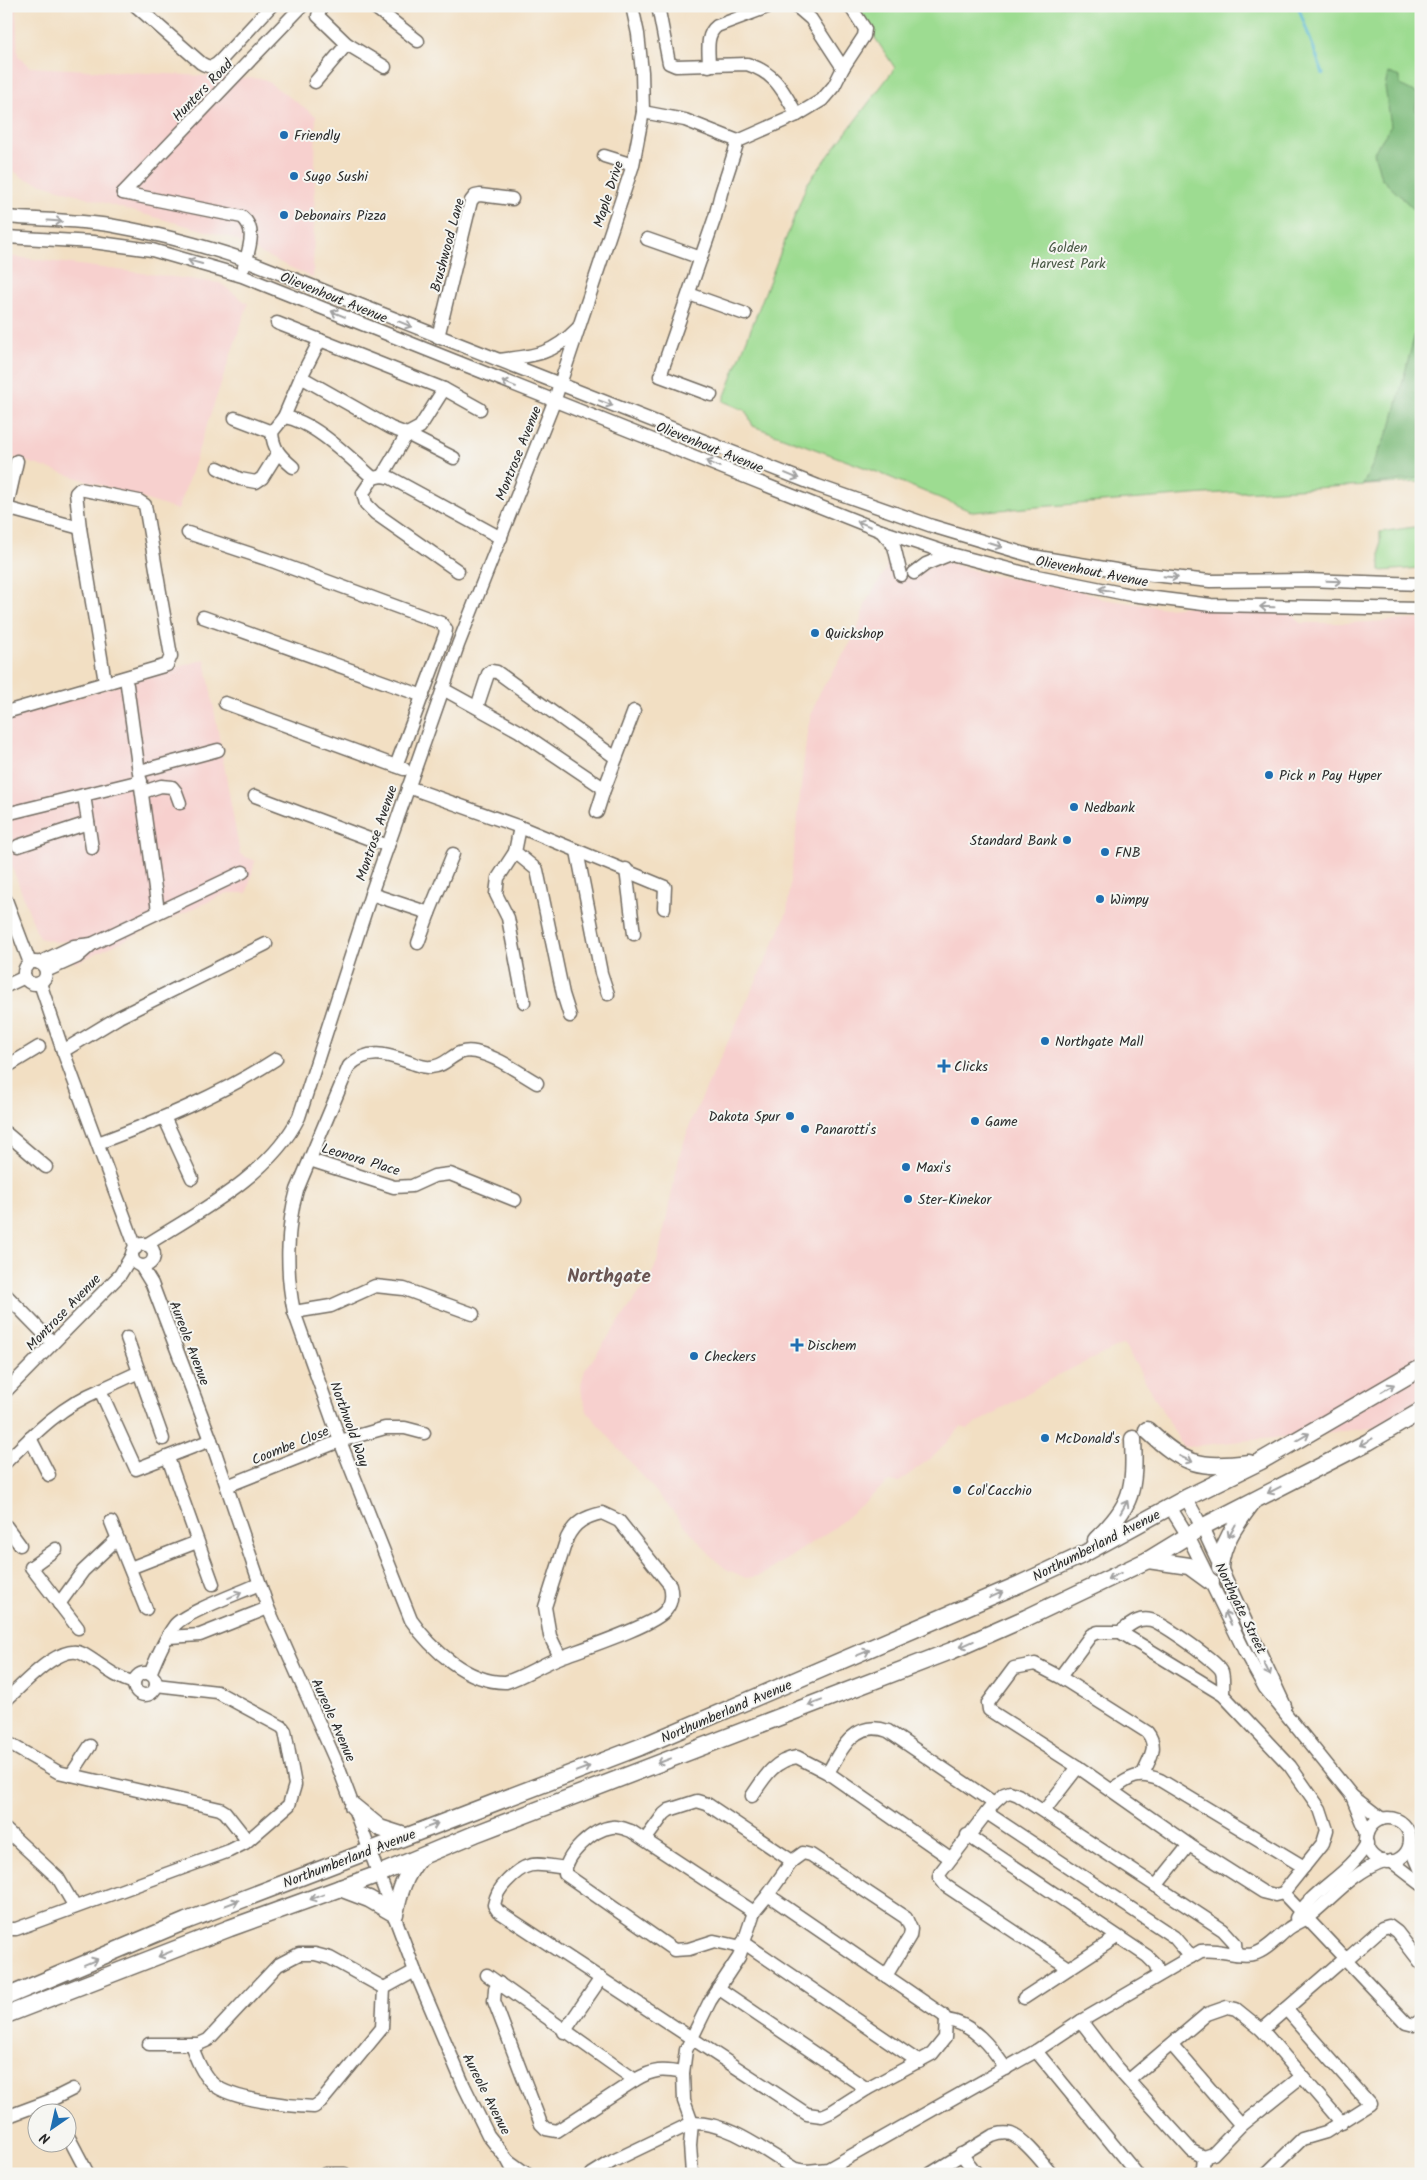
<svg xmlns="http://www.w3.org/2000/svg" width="1427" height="2180" font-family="Kalam,sans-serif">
	<rect width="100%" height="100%" fill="#f6f6f2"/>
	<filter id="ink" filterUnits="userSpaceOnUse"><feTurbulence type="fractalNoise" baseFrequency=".02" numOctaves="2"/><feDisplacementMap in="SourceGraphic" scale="10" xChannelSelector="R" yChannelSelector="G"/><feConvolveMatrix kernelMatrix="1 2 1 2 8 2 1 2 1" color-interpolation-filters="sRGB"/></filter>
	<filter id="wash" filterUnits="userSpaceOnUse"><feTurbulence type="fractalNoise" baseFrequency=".0096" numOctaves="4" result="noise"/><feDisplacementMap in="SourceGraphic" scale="20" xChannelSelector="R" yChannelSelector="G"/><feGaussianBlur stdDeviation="1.12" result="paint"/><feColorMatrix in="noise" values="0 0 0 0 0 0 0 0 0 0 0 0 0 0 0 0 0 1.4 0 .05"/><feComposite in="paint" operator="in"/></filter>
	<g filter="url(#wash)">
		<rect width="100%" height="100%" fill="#f2dfc3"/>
		<g fill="#f7d0ce">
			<polygon points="6,6 16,6 18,56 31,67 264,79 316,116 313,278 262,254 232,238 128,210 23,178 6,165"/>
			<polygon points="9,256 220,283 248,304 178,510 6,455 6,259"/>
			<polygon points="888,559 917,576 920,571 946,562 990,575 1078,589 1102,599 1166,608 1190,606 1288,612 1294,615 1301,623 1349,623 1421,619 1421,1423 1183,1447 1124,1344 1058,1375 967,1429 962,1427 959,1429 936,1454 899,1482 888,1482 834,1528 772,1569 759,1576 746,1578 726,1569 714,1559 588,1413 582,1397 581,1386 585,1370 650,1278 657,1262 680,1154 691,1121 779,932 787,912 807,733 811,714 820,692 856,634 866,602 885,571"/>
			<polygon points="205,659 240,854 255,861 247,893 227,893 75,963 68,941 56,942 39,938 6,851 6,719"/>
		</g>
		<g fill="#9ddc91" stroke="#64845e">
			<polygon points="854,6 1421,6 1421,482 1205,494 973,512 877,472 753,426 746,411 723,401 807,184 895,68"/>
			<polygon points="1421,526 1421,568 1380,571 1380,532"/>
		</g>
		<g fill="#7ebc7b" stroke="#547453">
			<polygon points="1388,73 1400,77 1400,85 1418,94 1415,111 1421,112 1421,216 1381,178 1374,152 1391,126 1385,87"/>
			<polygon points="1417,326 1421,326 1421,478 1363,485 1392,423"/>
		</g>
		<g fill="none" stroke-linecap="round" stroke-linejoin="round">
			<polyline stroke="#55b8d3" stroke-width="3" points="1298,6 1323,74"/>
		</g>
	</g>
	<g filter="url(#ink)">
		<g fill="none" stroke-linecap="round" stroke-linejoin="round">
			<defs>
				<g id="minor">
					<path d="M136 6 201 63C209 68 214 68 220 61L271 6"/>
					<polyline points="373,6 418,41"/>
					<path d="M658 6 669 63 676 66 747 64C776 73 783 91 797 115"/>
					<polyline points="796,6 811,19 843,68"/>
					<polyline points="347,44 385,67"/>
					<path d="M709 66C709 52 705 35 717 26L770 6"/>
					<polyline points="315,82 347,44 318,16 321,6"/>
					<polyline points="643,112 685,120 738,141 797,115 822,100 834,86 843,68 864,36 865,29 850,6"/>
					<polyline points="604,156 633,165"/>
					<polyline points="123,193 302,6"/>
					<path d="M123 193 242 217C258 229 248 251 244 267"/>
					<path d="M6 217C40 220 75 220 109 225 156 233 201 245 246 260L818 486 932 526 1032 556 1134 573 1210 581 1306 580 1421 584"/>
					<polyline points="6,237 93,242 152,250 242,276 881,531 951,554 1032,575 1131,595 1211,605 1421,609"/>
					<polyline points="647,239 701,258"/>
					<polyline points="689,294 745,314"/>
					<polyline points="277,323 444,389 480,409"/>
					<polyline points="438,337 471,201 475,196 480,195 512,199"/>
					<path d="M499 360C534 356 552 355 577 329"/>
					<polyline points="301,377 391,428 407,434 420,427 444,389"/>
					<polyline points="711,395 660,376 715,217 721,193 738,141"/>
					<polyline points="284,417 301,377 320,340"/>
					<polyline points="235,418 272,432"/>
					<path d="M293 467C280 456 273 449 272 432L284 417C314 421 350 458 373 478"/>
					<polyline points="218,468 240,479 256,482 262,478 277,454"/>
					<polyline points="382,476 407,434 454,458"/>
					<polyline points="7,506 17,461"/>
					<polyline points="6,508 80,528"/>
					<polyline points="881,531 894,546 901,575"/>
					<polyline points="188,533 275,562 441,623 446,629 445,635 396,766"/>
					<polyline points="458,571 375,513 366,504 363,493 373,478 382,476 391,478 501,538"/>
					<polyline points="914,573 926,564 951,554"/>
					<polyline points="203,617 423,696"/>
					<polyline points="127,685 158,911"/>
					<polyline points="443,689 519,731 602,787 603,793 597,812"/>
					<polyline points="225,703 404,769"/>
					<polyline points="477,707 488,674 491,671 497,672 616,758"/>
					<polyline points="6,712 167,665 171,656 145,505 139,501 80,489 76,493 80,528 105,682"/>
					<polyline points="140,771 218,750"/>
					<polyline points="408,787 520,827 665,887 664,908"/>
					<polyline points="604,790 634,711"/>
					<polyline points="143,792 161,786 172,787 176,792 180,803"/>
					<polyline points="84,795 92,848"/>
					<polyline points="255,796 388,846"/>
					<polyline points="6,814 141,781"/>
					<polyline points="520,827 515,852 537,870 563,994 570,1016"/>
					<polyline points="18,846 88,823"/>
					<polyline points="577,851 601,973 608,994"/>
					<polyline points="515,852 498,878 496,894 508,918 524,1002"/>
					<polyline points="626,869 634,934"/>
					<polyline points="371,894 429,913 418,943"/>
					<polyline points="6,900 30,963"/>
					<polyline points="429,913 453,854"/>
					<polyline points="92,944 243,872"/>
					<circle cx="35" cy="973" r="11"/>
					<polyline points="39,963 74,946 92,944 77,957 46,971"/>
					<polyline points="40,983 63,1051 136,1248"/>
					<polyline points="6,986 25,977"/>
					<polyline points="63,1051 119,1017 266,944"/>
					<polyline points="6,1067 39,1047"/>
					<path d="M537 1083C518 1072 498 1057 476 1052 453 1047 450 1066 431 1067 425 1068 418 1065 412 1063 388 1055 369 1047 349 1066L297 1190C286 1228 286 1274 294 1312L340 1441 411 1620C431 1649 468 1683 506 1682 525 1676 542 1664 561 1657 582 1649 656 1625 666 1610 672 1603 672 1593 670 1585L619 1521 602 1513C585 1517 575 1522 567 1538L545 1607 550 1636 560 1657"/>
					<polyline points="165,1119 192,1178"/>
					<polyline points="6,1133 46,1167"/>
					<path d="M98 1143C160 1120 220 1095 276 1059"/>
					<polyline points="310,1160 394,1187 412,1186 434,1176 450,1174 515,1200"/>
					<circle cx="143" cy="1255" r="11"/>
					<path d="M146 1245C200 1211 270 1175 299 1117L371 894 443 689 458 645 554 402 633 165 643 112 642 72 638 34 632 6"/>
					<polyline points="141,1266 152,1284 211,1440 268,1608 338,1766 415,1971 464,2086 488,2135 507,2159 515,2174"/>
					<polyline points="6,1295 53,1343"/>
					<polyline points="294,1312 331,1306 375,1286 404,1289 473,1314"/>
					<polyline points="127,1338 163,1439"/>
					<polyline points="139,1372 100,1390 136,1469 211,1440"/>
					<polyline points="6,1391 120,1275 132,1255"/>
					<polyline points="30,1438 49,1475"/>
					<polyline points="168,1458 213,1584"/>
					<path d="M6 1462C35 1433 61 1406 100 1390"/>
					<polyline points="227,1486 340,1441 385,1428 405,1428 424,1433"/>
					<polyline points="1186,1498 1202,1527 1285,1706"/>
					<polyline points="1170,1507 1188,1536 1245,1652 1265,1688 1352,1796 1382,1819"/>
					<polyline points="111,1522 146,1609"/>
					<polyline points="6,1526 20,1545"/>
					<polyline points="56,1549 31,1567 78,1628"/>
					<polyline points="130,1568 197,1542"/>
					<polyline points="59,1604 83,1571 117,1539"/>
					<path d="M1120 1632C1130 1625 1138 1617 1151 1620 1162 1623 1219 1662 1222 1672 1224 1679 1223 1688 1223 1695"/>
					<polyline points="169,1637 200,1635 268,1608"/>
					<circle cx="145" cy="1684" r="11"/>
					<path d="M150 1674C157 1657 164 1640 175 1625 184 1613 242 1592 259 1584"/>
					<path d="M1060 1677 1091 1635 1098 1632H1120L1223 1695 1290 1766 1320 1809 1327 1830 1323 1843 1283 1893 1275 1895 1263 1892 1189 1845 1078 1767 989 1710 988 1703 1014 1668 1035 1664 1060 1677 1147 1732C1159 1747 1150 1758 1143 1774"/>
					<path d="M6 1700C22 1686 61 1641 83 1654 102 1665 112 1676 134 1683"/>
					<polyline points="6,1742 58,1772 220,1809 225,1812 247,1840"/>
					<path d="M828 1773C841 1749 855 1719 888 1731L994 1803"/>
					<polyline points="71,1775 90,1746"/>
					<path d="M1112 1790C1130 1777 1138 1771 1160 1780L1304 1867"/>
					<path d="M752 1796C764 1778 774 1760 797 1757L828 1773 950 1858"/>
					<polyline points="1352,1796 1367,1833"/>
					<polyline points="1044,1811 1078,1767"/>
					<polyline points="987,1813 1174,1937 1191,1957"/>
					<circle cx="1388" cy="1840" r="22"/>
					<polyline points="6,1830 58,1878 75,1907"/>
					<polyline points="967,1835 1147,1956 1156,1965 1158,1975"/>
					<polyline points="645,1840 664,1814 669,1810 697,1801 707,1804 792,1861"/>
					<polyline points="1410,1845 1421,1871"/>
					<polyline points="1391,1861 1421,1884"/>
					<path d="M565 1868C537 1864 528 1859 507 1881 499 1889 496 1895 494 1905L498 1911 807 2114 822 2116 831 2112 867 2089 932 2054 945 2038 946 2020 943 2015 768 1895"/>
					<polyline points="1156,1886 1189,1845"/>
					<polyline points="1283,1893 1406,2023 1414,2025 1421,2020"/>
					<path d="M1296 1918C1314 1888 1350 1875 1367 1843"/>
					<polyline points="6,1929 16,1929 229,1851 245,1843 289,1805 295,1785 285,1731 282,1727 217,1692 156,1685"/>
					<polyline points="743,1942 919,2062"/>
					<path d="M742 1947 714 1941 689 1949 674 1950 565 1874C565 1855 593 1829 612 1827 618 1826 625 1829 631 1831L754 1912"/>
					<polyline points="1347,1959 1382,1928 1389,1926 1397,1932 1421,1963"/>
					<polyline points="1069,1968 946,1886 939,1877 940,1873 994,1803 1004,1794 1010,1792 1018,1795 1223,1930 1235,1943 1236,1954"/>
					<path d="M487 1975 635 2080C654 2069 662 2069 683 2073"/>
					<polyline points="499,1983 495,1989 494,2001 541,2124 546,2129 557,2131 635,2080"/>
					<polyline points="384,1988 415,1971"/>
					<polyline points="718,1988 867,2089"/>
					<polyline points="1024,1998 1117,1937"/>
					<path d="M946 2020C973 2023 991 2047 1006 2069"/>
					<polyline points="1081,2021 1116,2067 1192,2151 1204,2157 1213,2154 1241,2125 1301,2077"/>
					<polyline points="1262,2030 1346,1957"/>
					<polyline points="564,2032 601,1978"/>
					<polyline points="149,2044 199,2044 208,2040 278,1965 299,1954 315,1954 330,1958 384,1988"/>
					<path d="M191 2044C196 2058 202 2074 213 2084 231 2100 290 2106 314 2107L321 2102 382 2028 384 1988"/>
					<polyline points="1172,2045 1241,2125"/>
					<polyline points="1036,2051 1137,2174"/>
					<polyline points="1129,2080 1207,2014 1227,2007 1236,2009 1262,2030 1342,2123"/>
					<polyline points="6,2117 49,2101 73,2089"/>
					<polyline points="68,2136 88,2174"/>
					<polyline points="961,2154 977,2174"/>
					<polyline points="509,2161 527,2174"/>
					<polyline points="325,2174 345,2174"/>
					<path d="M592 2174 613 2161 692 2123C729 2122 764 2151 795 2169L807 2171 828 2169 1036 2051 1081 2021 1201 1951C1219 1948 1236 1958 1254 1954 1266 1951 1278 1937 1288 1929 1294 1924 1301 1922 1307 1918 1333 1898 1352 1872 1384 1861"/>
					<polyline points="692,2174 690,2145 692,2123 684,2101 683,2073 686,2050 710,2001 739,1957 754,1912 768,1895 792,1861 803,1853 811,1855 906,1918 911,1929 910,1936 886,1976"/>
					<path d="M930 2174 992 2136C998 2134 1004 2132 1011 2134 1025 2139 1042 2162 1052 2174"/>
					<polyline points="1199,2174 1203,2167 1204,2157"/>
					<polyline points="1266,2174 1302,2139 1326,2132 1370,2104 1286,2009"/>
				</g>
				<g id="major">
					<path d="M1147 1430C1184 1465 1199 1469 1249 1463"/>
					<path d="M1096 1540C1133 1505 1135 1489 1133 1439"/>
					<polyline points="1148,1560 1189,1566 1211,1582"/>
					<path d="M1220 1567C1222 1542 1237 1523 1251 1504"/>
					<polyline points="353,1806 380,1828 405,1836"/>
					<path d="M340 1888 369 1899 395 1914C400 1890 404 1877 419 1858"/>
					<polyline points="6,1997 186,1921 640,1747 1020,1584 1080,1556 1186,1498 1261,1461 1421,1368"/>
					<polyline points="6,2015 230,1928 379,1874 475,1834 951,1651 1026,1618 1148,1560 1202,1527 1368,1442 1421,1411"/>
				</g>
			</defs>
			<use href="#minor" stroke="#716a60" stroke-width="15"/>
			<use href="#major" stroke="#716a60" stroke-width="19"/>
			<use href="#minor" stroke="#fff" stroke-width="12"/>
			<use href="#major" stroke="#fff" stroke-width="16"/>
		</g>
		<defs><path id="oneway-shaft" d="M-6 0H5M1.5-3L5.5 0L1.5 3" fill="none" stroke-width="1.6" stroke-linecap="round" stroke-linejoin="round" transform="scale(1.25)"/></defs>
		<g stroke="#a0a0a0">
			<use href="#oneway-shaft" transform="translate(55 221) rotate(4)"/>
			<use href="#oneway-shaft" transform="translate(195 262) rotate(-165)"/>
			<use href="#oneway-shaft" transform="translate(338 314) rotate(-157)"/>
			<use href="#oneway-shaft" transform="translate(405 324) rotate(22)"/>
			<use href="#oneway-shaft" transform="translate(509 384) rotate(-158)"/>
			<use href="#oneway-shaft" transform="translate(606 403) rotate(21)"/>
			<use href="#oneway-shaft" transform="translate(713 464) rotate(-158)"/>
			<use href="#oneway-shaft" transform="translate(792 476) rotate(22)"/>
			<use href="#oneway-shaft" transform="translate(864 524) rotate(-158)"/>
			<use href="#oneway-shaft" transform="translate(995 545) rotate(17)"/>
			<use href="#oneway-shaft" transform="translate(1171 577) rotate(6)"/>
			<use href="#oneway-shaft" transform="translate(1334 581) rotate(2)"/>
			<use href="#oneway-shaft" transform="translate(1106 590) rotate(-169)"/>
			<use href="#oneway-shaft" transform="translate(1267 607) rotate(-178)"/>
			<use href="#oneway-shaft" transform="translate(1388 1388) rotate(-31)"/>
			<use href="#oneway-shaft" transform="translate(1303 1437) rotate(-30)"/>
			<use href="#oneway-shaft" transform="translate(1366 1442) rotate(151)"/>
			<use href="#oneway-shaft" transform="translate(1186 1459) rotate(24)"/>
			<use href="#oneway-shaft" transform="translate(1274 1490) rotate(153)"/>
			<use href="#oneway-shaft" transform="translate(1124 1507) rotate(-61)"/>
			<use href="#oneway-shaft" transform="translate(1232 1531) rotate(119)"/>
			<use href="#oneway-shaft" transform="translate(1114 1576) rotate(155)"/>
			<use href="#oneway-shaft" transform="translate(235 1595) rotate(-24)"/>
			<use href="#oneway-shaft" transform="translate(996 1595) rotate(-24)"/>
			<use href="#oneway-shaft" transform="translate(1228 1618) rotate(-116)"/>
			<use href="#oneway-shaft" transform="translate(967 1644) rotate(156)"/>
			<use href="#oneway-shaft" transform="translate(863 1653) rotate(-23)"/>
			<use href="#oneway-shaft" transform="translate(1267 1669) rotate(64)"/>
			<use href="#oneway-shaft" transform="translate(815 1703) rotate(159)"/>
			<use href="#oneway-shaft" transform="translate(664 1761) rotate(159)"/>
			<use href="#oneway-shaft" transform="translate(583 1769) rotate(-21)"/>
			<use href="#oneway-shaft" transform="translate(431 1826) rotate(-21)"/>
			<use href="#oneway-shaft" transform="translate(317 1897) rotate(160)"/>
			<use href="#oneway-shaft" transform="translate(232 1903) rotate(-21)"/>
			<use href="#oneway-shaft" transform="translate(165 1954) rotate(158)"/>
			<use href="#oneway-shaft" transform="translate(91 1962) rotate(-23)"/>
		</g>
	</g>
	<g fill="#1f6fb2" stroke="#f6f6f2" stroke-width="2">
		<circle cx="284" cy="135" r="5"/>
		<circle cx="294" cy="176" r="5"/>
		<circle cx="284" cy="215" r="5"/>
		<circle cx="815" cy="633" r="5"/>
		<circle cx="1269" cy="775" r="5"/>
		<circle cx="1074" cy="807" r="5"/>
		<circle cx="1067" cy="840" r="5"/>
		<circle cx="1105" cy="852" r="5"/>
		<circle cx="1100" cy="899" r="5"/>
		<circle cx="1045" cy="1041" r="5"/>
		<path d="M941.5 1058.5h5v5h5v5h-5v5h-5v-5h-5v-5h5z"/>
		<circle cx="790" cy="1116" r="5"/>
		<circle cx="975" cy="1121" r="5"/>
		<circle cx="805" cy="1129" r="5"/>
		<circle cx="906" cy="1167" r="5"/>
		<circle cx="908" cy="1199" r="5"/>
		<path d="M794.5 1337.5h5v5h5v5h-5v5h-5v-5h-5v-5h5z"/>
		<circle cx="694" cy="1356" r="5"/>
		<circle cx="1045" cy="1438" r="5"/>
		<circle cx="957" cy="1490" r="5"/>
	</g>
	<g text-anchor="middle" stroke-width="4" stroke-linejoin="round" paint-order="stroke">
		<g font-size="14" fill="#2b2b2b" stroke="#f6f6f2">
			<text transform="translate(202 90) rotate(-46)" y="5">Hunters Road</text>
			<text transform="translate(608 194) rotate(-72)" y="5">Maple Drive</text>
			<text transform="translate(447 245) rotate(-75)" y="5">Brushwood Lane</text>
			<text transform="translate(334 297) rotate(22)" y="5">Olievenhout Avenue</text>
			<text transform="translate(710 447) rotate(22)" y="5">Olievenhout Avenue</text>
			<text transform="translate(518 453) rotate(-68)" y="5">Montrose Avenue</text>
			<text transform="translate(1092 571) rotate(11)" y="5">Olievenhout Avenue</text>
			<text transform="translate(376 833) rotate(-71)" y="5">Montrose Avenue</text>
			<text transform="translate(361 1159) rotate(17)" y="5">Leonora Place</text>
			<text transform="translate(63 1312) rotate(-46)" y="5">Montrose Avenue</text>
			<text transform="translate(190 1343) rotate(69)" y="5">Aureole Avenue</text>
			<text transform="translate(350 1424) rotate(70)" y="5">Northwold Way</text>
			<text transform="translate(290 1445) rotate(-22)" y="5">Coombe Close</text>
			<text transform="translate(1096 1545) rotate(-27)" y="5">Northumberland Avenue</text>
			<text transform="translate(1241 1608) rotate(64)" y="5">Northgate Street</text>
			<text transform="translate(726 1711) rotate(-23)" y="5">Northumberland Avenue</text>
			<text transform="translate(334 1720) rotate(66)" y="5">Aureole Avenue</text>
			<text transform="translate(349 1858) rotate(-21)" y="5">Northumberland Avenue</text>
			<text transform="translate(487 2094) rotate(63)" y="5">Aureole Avenue</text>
		</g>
		<g font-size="14" fill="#2b2b2b" stroke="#f6f6f2" text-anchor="start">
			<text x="294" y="140">Friendly</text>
			<text x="304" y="181">Sugo Sushi</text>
			<text x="294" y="220">Debonairs Pizza</text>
			<text x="825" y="638">Quickshop</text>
			<text x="1279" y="780">Pick n Pay Hyper</text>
			<text x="1084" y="812">Nedbank</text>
			<text x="1057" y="845" text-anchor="end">Standard Bank</text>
			<text x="1115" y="857">FNB</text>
			<text x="1110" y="904">Wimpy</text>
			<text x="1055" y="1046">Northgate Mall</text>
			<text x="954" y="1071">Clicks</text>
			<text x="780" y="1121" text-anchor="end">Dakota Spur</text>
			<text x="985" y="1126">Game</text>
			<text x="815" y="1134">Panarotti's</text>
			<text x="916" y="1172">Maxi's</text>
			<text x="918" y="1204">Ster-Kinekor</text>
			<text x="807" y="1350">Dischem</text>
			<text x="704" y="1361">Checkers</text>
			<text x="1055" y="1443">McDonald's</text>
			<text x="967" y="1495">Col'Cacchio</text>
		</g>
		<g font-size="14" fill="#485744" stroke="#f6f6f2">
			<text x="1068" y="252">Golden<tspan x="1068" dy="16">Harvest Park</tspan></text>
		</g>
		<g font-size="19" font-weight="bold" fill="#695553" stroke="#f6f6f2">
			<text x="609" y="1282">Northgate</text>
		</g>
	</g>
	<rect width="1427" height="2180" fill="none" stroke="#f6f6f2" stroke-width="25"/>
	<g transform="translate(52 2128) rotate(214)"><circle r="24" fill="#f6f6f2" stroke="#a5a5a2"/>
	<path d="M0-4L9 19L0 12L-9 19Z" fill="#1f6fb2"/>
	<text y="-8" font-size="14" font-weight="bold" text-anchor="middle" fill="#2b2b2b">N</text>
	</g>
</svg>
